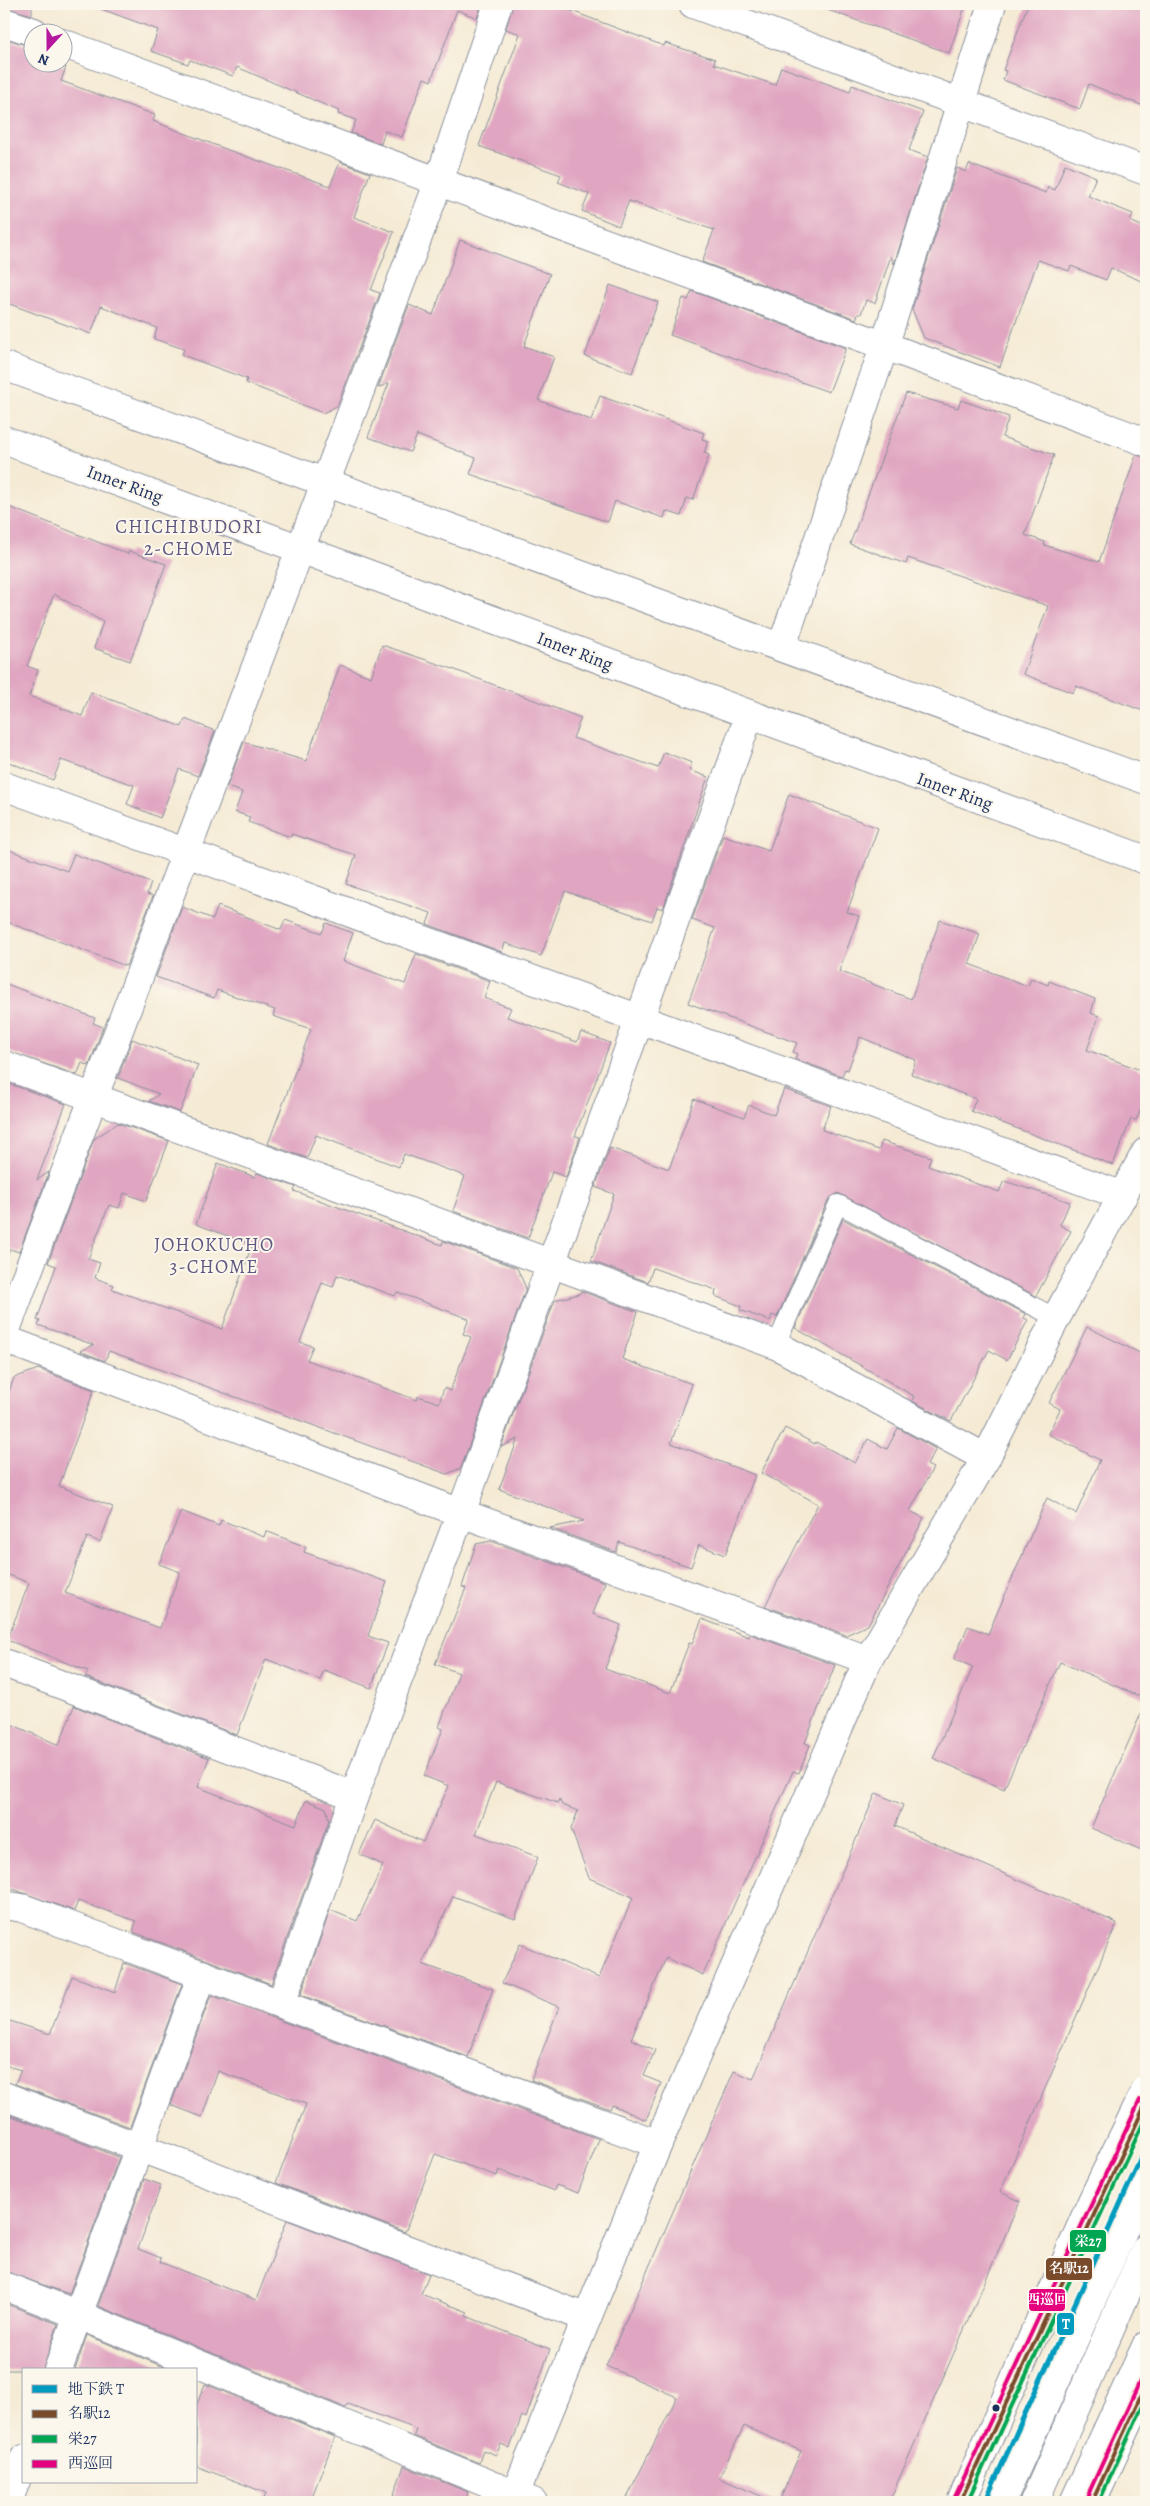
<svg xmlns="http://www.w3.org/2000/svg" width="1150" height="2506" font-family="Alegreya,'Noto Serif JP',serif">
	<rect width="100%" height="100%" fill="#fbf7ec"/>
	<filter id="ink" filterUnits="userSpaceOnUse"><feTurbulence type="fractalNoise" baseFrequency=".02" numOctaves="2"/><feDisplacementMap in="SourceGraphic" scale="10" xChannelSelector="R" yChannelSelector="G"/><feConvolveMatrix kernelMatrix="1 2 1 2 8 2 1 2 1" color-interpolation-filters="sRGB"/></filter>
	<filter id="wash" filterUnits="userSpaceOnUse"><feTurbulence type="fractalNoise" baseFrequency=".0096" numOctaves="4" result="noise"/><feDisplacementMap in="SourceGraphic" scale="20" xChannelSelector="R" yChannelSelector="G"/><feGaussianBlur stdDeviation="1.12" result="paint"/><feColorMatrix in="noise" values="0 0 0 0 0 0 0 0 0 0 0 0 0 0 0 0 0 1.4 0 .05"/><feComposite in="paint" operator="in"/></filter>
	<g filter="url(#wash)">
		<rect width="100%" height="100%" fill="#f5ebd5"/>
		<g id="blocks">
			<g fill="#e0a5c1" fill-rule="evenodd">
				<polygon points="4,4 32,4 32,15 4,7"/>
				<polygon points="97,4 482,4 477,18 457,10 431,81 424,78 402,137 385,131 381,144 351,133 356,120 338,114 339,111 237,67 233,76 190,60 188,64 151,51 158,30 96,7"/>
				<polygon points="513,4 553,4 664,46 665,43 715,59 714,64 775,85 781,67 850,92 852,85 923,112 909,150 928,157 894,264 891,256 875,303 866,300 861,314 858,314 856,319 702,262 714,230 629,201 619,226 582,211 589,194 558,182 561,175 479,146 520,34 506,29"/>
				<polygon points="823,4 966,4 949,53 822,8"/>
				<polygon points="1028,4 1146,4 1146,107 1089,84 1080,109 1003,80 1006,71 1003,70"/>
				<polygon points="4,38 32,47 32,62 52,62 66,67 61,81 155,115 153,121 228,150 330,186 340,162 370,173 354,217 394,232 371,290 380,293 337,406 323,413 246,383 247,379 182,355 184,349 154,339 157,328 101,306 91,334 4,302"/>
				<polygon points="969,164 1046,193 1048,187 1055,190 1065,164 1096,177 1088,196 1133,214 1130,221 1146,228 1146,283 1111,268 1106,280 1071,266 1069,271 1038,260 1000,367 924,338 912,309 957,168 966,172"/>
				<polygon points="460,240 550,274 524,346 554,357 538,400 591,420 600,396 704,433 702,439 708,441 704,453 709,455 693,500 687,498 681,516 666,511 664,518 615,501 608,522 470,474 476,458 417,435 410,452 368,437 389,383 378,388 409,305 433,315"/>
				<polygon points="610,285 658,302 632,373 585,356"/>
				<polygon points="692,291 846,348 829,392 670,335 683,298 688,300"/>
				<polygon points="906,393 958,408 961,400 1009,417 1002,437 1054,455 1025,535 1045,542 1044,545 1099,562 1136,455 1146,457 1146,712 1076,686 1073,693 1023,674 1048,606 908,558 906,564 850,544"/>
				<polygon points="4,505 128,554 129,551 166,564 130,661 94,648 103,622 54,594 27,666 38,670 29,696 82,716 91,692 182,727 185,719 215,731 198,776 179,769 160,818 127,804 134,785 61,760 53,780 4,760"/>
				<polygon points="382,645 450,668 581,718 573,738 658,768 664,752 692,763 689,770 708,777 663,909 657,907 652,921 565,891 541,956 505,943 502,952 427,924 431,913 346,884 356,855 291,834 291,837 248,822 250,817 235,812 242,792 227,787 244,742 306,761 340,665 371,677"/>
				<polygon points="789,794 878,828 847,912 859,916 839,971 911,999 940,920 980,934 969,964 1028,986 1031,978 1048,985 1049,981 1095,999 1091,1013 1099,1016 1087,1050 1146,1072 1146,1099 1136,1120 1131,1119 1113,1165 971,1111 976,1099 911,1074 916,1060 860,1037 848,1070 845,1069 842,1076 795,1059 797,1054 793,1052 797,1043 688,1003 715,928 692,920 723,835 769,851"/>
				<polygon points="4,848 67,871 74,854 151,883 147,894 153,896 126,966 4,921"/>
				<polygon points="218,906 281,930 285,920 322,933 326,923 353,933 343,961 405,984 416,954 490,981 484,998 511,1008 507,1017 577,1042 581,1032 610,1043 575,1136 580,1137 566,1177 552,1172 528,1238 453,1211 465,1176 404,1154 399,1167 316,1135 307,1158 268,1144 311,1029 273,1016 275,1010 217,990 214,998 156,977 182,907 213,919"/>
				<polygon points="4,983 95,1018 93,1023 103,1027 89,1066 82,1063 77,1075 4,1050"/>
				<polygon points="132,1039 198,1065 180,1112 149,1101 159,1094 118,1078"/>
				<polygon points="4,1082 66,1104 37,1180 49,1172 19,1252 10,1249 6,1260 4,1259"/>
				<polygon points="784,1089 831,1106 822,1130 879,1150 882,1141 931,1157 928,1166 999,1192 1004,1181 1070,1202 1060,1225 1071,1231 1036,1296 838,1193 828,1200 777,1317 772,1315 770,1321 740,1310 741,1306 715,1296 716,1290 653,1268 648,1282 591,1261 614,1194 595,1187 610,1148 669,1169 694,1099 744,1117 749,1105 774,1115"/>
				<path d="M118 1123 169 1141 146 1201 124 1193 119 1208 109 1205 88 1259 100 1263 95 1278 114 1285 112 1289 222 1329 252 1245 196 1224 218 1163 255 1177 257 1173 296 1187 294 1191 442 1245 443 1241 517 1268 526 1288 461 1468 447 1474 109 1351 105 1361 80 1351 94 1345 38 1325 40 1321 37 1320 56 1266 48 1263 94 1139ZM337 1275 395 1296 397 1292 469 1319 463 1334 471 1337 450 1391 444 1388 439 1403 418 1396 417 1400 307 1360 313 1346 300 1342 322 1283 333 1287Z"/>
				<polygon points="843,1219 1026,1314 1024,1318 1028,1320 1007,1360 989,1350 951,1421 912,1401 914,1396 795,1328"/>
				<polygon points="581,1291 638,1312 622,1359 692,1384 671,1443 755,1475 725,1555 699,1545 691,1567 619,1542 616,1552 550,1528 584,1521 499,1489 518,1439 501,1447 555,1300 579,1294"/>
				<polygon points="1087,1327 1146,1356 1146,1699 1060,1662 1004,1789 933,1758 973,1667 954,1659 968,1626 988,1634 1047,1498 1076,1514 1100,1460 1048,1434 1060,1409 1049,1403"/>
				<polygon points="38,1369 94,1390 59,1486 113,1507 100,1542 87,1537 65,1593 160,1628 180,1572 159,1564 181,1511 219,1526 221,1520 264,1537 266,1531 306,1547 304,1552 387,1582 368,1636 388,1643 371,1688 324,1670 320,1680 266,1659 237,1735 85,1677 88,1671 7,1640 29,1583 4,1573 4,1405 14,1378"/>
				<polygon points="785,1428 815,1444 816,1442 855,1463 868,1439 887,1449 898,1428 936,1449 927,1465 933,1468 910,1511 924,1518 868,1625 846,1635 765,1606 818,1504 761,1473"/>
				<polygon points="491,1541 605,1582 593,1614 621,1625 605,1669 670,1693 689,1643 692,1644 702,1619 749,1637 750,1634 835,1665 805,1743 810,1745 799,1773 793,1771 703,1975 666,1958 631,2039 655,2050 644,2076 661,2083 646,2120 612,2105 610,2109 531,2080 559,2007 502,1983 520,1944 599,1978 633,1897 589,1878 571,1829 578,1811 562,1805 559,1799 558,1803 496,1782 476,1834 538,1857 515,1919 453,1896 422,1964 493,1989 468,2057 301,1995 330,1910 357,1921 383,1865 359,1854 375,1820 423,1842 449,1786 424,1776 443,1729 439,1727 459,1673 435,1664 466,1588 462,1587 476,1544"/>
				<polygon points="1146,1702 1146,1852 1091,1828"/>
				<polygon points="74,1706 209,1758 198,1787 296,1825 306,1800 326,1808 329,1820 271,1984 133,1932 136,1921 78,1901 74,1911 4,1886 4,1721 59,1745"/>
				<polygon points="876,1793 903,1805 895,1826 1117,1923 1000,2192 1020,2201 889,2502 779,2502 801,2451 744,2426 719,2478 775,2502 625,2502 677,2397 606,2366 734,2071 753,2079"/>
				<polygon points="124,1963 182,1984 130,2127 15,2084 21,2070 4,2065 4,2019 50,2034 72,1976 115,1992"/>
				<polygon points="211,1995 599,2139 578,2193 556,2185 554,2191 499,2170 497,2176 435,2154 405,2232 276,2183 306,2104 218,2071 202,2117 171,2105"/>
				<polygon points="4,2113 119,2157 69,2294 4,2271"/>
				<polygon points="144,2179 161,2185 138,2249 161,2258 160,2262 256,2300 287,2220 429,2274 421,2294 468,2312 466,2316 550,2349 526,2418 522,2416 510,2448 501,2444 496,2455 483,2450 479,2463 414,2436 416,2429 348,2404 346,2408 98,2306"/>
				<polygon points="4,2303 58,2324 43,2370 4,2370"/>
				<polygon points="87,2335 171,2370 75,2370"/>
				<polygon points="205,2384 335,2437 310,2502 263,2502 266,2493 196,2466 196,2406"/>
				<polygon points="404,2466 468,2492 465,2502 391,2502"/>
			</g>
		</g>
	</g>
	<g filter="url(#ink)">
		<use href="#blocks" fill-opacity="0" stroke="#888d9a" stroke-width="1"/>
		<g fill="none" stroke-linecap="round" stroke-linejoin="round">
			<defs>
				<polyline id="lane" points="776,1345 838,1204 1056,1318"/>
				<g id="street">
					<polyline points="693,4 1146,171"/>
					<polyline points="4,22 34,32"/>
					<polyline points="62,43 1146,442"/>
					<polyline points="782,646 884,347 992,4"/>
					<polyline points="4,786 1123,1196"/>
					<polyline points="4,1065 776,1345 986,1458"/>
					<polyline points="4,1335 439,181 498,4"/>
					<polyline points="4,1339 461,1513 868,1660"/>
					<polyline points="4,1663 354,1796"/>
					<polyline points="4,1905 22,1908 658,2144"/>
					<polyline points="281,2004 354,1796 461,1513 749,716"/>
					<polyline points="4,2096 587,2318"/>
					<polyline points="4,2286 79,2315 533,2502"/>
					<polyline points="58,2370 202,1974"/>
					<polyline points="8,2502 24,2459"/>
					<polyline points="512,2502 658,2144 868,1660 986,1458 1056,1318 1146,1152"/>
				</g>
				<g id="primary">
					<path d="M4 366C384 507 766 640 1146 780"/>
					<path d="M4 440C385 579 765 722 1146 860"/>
					<polyline points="1092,2502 1146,2384"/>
				</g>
				<g id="highway">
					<polyline points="1001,2502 1146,2180"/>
					<polyline points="1034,2502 1146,2248"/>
					<polyline points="1074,2502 1146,2346"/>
				</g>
			</defs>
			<use href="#lane" stroke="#888d9a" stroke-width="20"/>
			<use href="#street" stroke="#888d9a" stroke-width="30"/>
			<use href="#primary" stroke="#888d9a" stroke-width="30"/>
			<use href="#highway" stroke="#888d9a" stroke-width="30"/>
			<use href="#lane" stroke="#fff" stroke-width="18"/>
			<use href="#street" stroke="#fff" stroke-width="28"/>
			<use href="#primary" stroke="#fff" stroke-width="28"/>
			<use href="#highway" stroke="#fff" stroke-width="28"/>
			<defs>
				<polyline id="highway-bridge" points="961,2502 1092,2201 1146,2089"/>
			</defs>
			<use href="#highway-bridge" stroke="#888d9a" stroke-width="30" stroke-linecap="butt"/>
			<use href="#highway-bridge" stroke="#fff" stroke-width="28"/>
			<defs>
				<g id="bus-1">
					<polyline points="960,2502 1146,2103"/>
					<polyline points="1092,2502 1146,2384"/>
				</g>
				<g id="bus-2">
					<polyline points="967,2502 1146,2117"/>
					<polyline points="1099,2502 1146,2398"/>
				</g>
				<g id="bus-3">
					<polyline points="954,2499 1140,2100"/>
					<polyline points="1086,2499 1140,2381"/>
				</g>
			</defs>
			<use href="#bus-1" stroke="#fbf7ec" stroke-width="8"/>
			<use href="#bus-2" stroke="#fbf7ec" stroke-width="8"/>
			<use href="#bus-3" stroke="#fbf7ec" stroke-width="8"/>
			<use href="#bus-1" stroke="#7a4b2a" stroke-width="4"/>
			<use href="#bus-2" stroke="#00a651" stroke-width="4"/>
			<use href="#bus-3" stroke="#e5007d" stroke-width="4"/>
			<defs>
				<polyline id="metro-1" points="985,2502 1146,2147"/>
			</defs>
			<use href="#metro-1" stroke="#fbf7ec" stroke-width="9"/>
			<use href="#metro-1" stroke="#009bbf" stroke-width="5"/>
		</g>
	</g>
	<circle fill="#1b2f5e" stroke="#fbf7ec" stroke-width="2" cx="996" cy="2408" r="4.5"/>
	<g text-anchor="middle" stroke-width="4" stroke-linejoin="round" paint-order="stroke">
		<g font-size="18" fill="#1b2f5e" stroke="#fbf7ec">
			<text transform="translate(125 484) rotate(20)" y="6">Inner Ring</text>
			<text transform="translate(575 651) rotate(21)" y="6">Inner Ring</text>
			<text transform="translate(955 791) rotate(20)" y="6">Inner Ring</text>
		</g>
		<g font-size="19" letter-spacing="1" fill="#605881" stroke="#fbf7ec">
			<text x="189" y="533">CHICHIBUDORI<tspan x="189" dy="22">2-CHOME</tspan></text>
			<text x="214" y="1251">JOHOKUCHO<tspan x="214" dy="22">3-CHOME</tspan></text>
		</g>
	</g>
	<g stroke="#fbf7ec" stroke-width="2">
		<rect x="1069" y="2229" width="38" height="24" rx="5" fill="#00a651"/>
		<rect x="1045" y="2257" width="48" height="24" rx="5" fill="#7a4b2a"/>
		<rect x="1028" y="2288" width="38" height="24" rx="5" fill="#e5007d"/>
		<rect x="1056" y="2312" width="19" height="24" rx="5" fill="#009bbf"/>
	</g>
	<g font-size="14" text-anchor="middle" font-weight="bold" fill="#fff">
		<text x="1088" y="2246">栄27</text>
		<text x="1069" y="2273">名駅12</text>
		<text x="1047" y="2304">西巡回</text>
		<text x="1066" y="2329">T</text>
	</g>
	<rect width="1150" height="2506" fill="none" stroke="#fbf7ec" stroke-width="20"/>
	<rect x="22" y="2368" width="175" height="115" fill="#fbf7ec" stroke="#a1a7b3"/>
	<rect x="32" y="2385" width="25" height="8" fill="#009bbf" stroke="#a1a7b3"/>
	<text x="68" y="2394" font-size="15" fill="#1b2f5e">地下鉄 T</text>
	<rect x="32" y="2410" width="25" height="8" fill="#7a4b2a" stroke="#a1a7b3"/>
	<text x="68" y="2418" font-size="15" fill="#1b2f5e">名駅12</text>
	<rect x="32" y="2435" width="25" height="8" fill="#00a651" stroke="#a1a7b3"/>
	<text x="68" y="2444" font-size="15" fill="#1b2f5e">栄27</text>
	<rect x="32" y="2460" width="25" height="8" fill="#e5007d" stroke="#a1a7b3"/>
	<text x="68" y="2468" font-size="15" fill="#1b2f5e">西巡回</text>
	<g transform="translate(48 48) rotate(201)"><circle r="24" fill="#fbf7ec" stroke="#a1a7b3"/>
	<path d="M0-4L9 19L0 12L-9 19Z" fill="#b5179e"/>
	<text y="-8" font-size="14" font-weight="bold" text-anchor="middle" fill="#1b2f5e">N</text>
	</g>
</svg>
